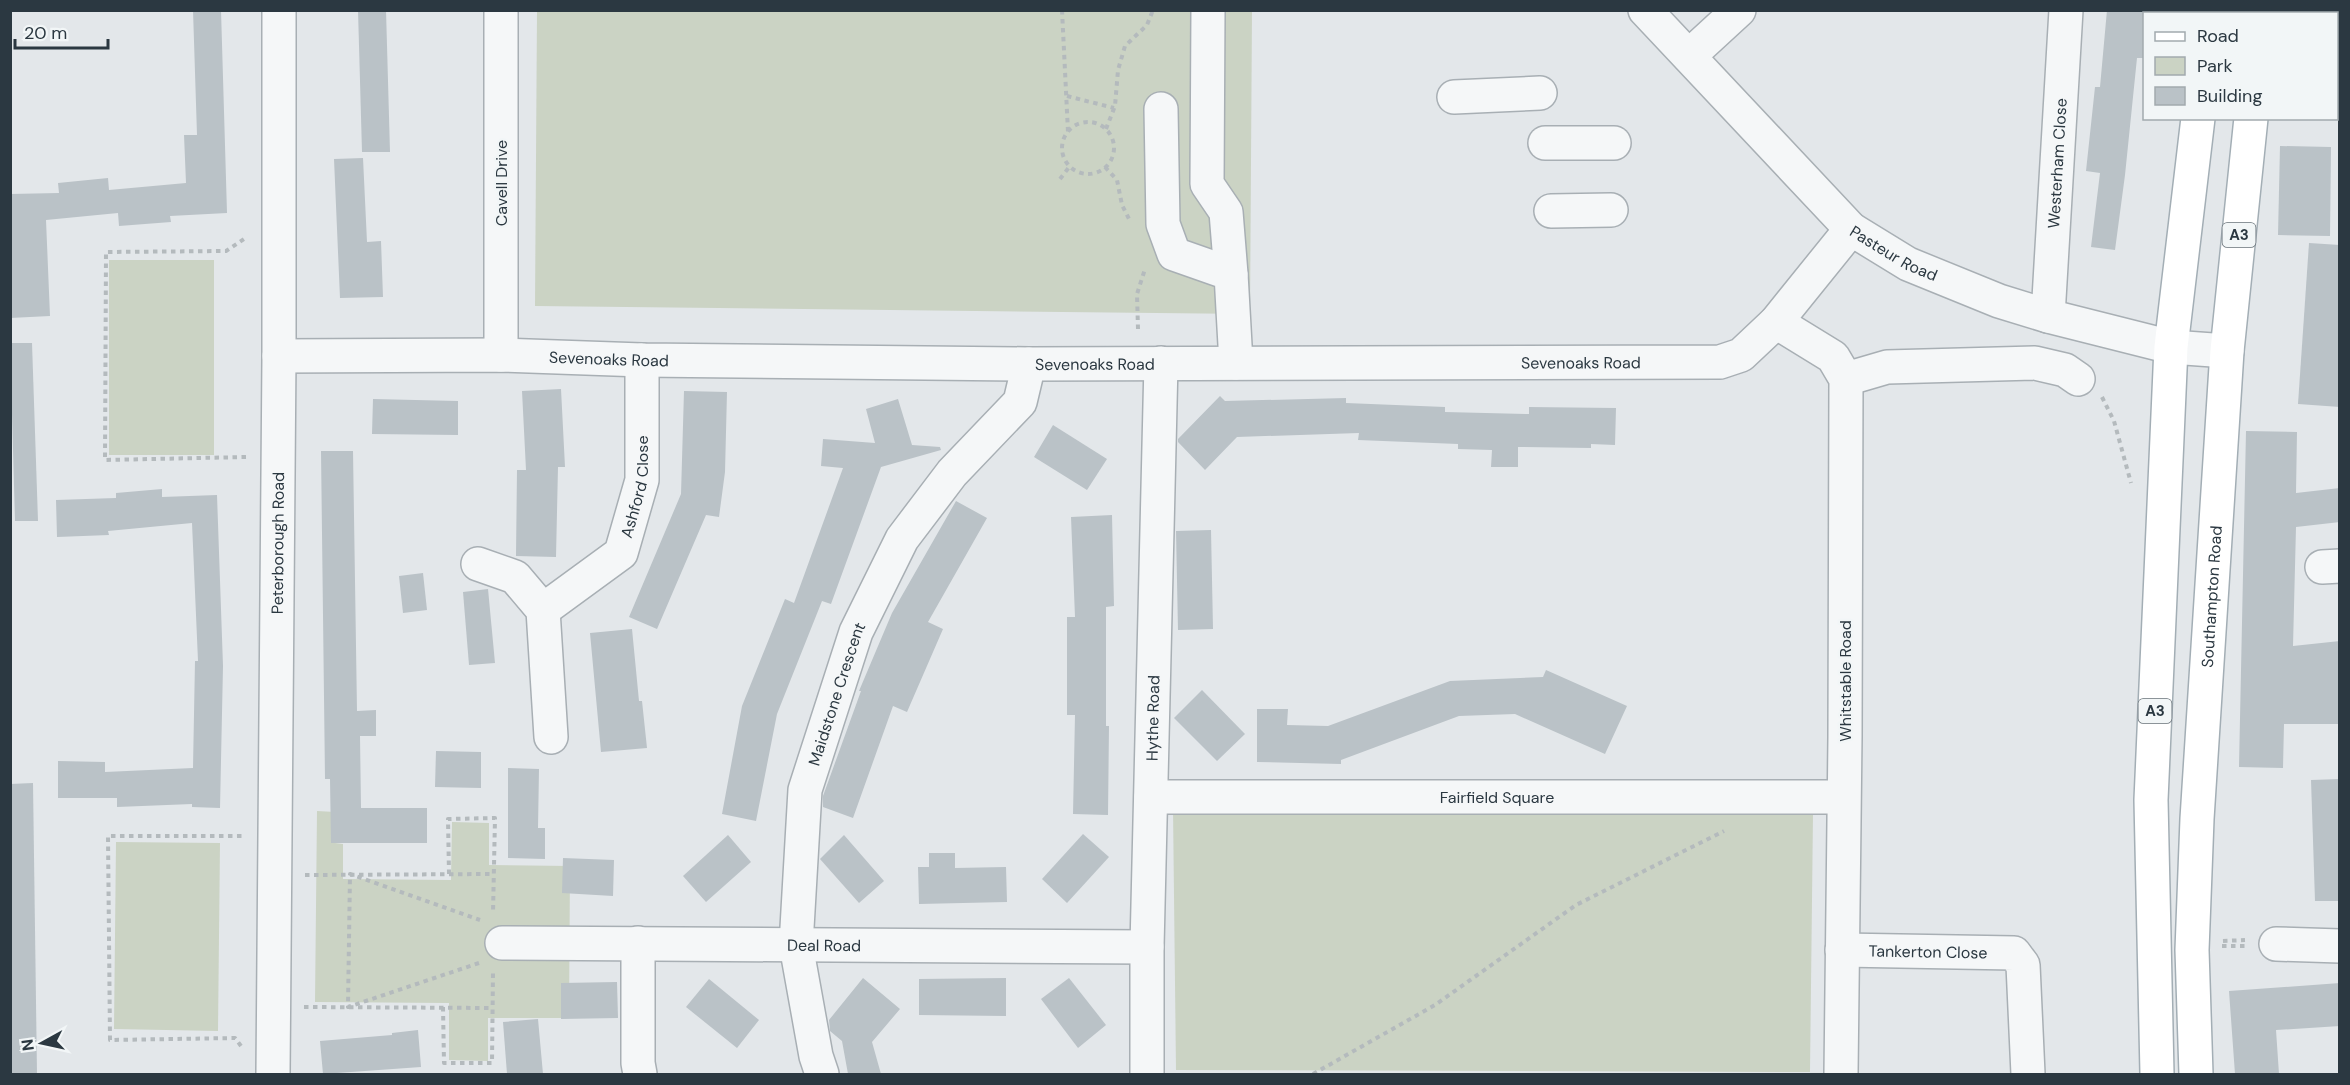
<svg xmlns="http://www.w3.org/2000/svg" width="2350" height="1085" font-family="'DM Sans',sans-serif">
	<rect width="100%" height="100%" fill="#e3e7ea"/>
	<g fill="#cbd3c4">
		<polygon points="537,11 1252,11 1250,314 535,306"/>
		<rect x="109" y="260" width="105" height="195"/>
		<polygon points="1173,808 1813,814 1810,1072 1176,1070"/>
		<polygon points="317,811 335,812 335,843 343,844 343,879 451,880 452,822 489,823 489,865 570,866 569,1018 488,1018 488,1061 449,1060 449,1003 315,1002"/>
		<polygon points="116,842 220,843 218,1031 114,1029"/>
	</g>
	<g fill="#bac2c7">
		<polygon points="193,10 221,10 227,213 170,216 171,222 119,226 118,213 46,220 50,316 10,318 10,194 59,193 58,183 108,178 109,190 186,183 184,135 197,135"/>
		<polygon points="358,10 386,10 390,152 362,152"/>
		<polygon points="2107,10 2145,10 2143,58 2137,58 2125,175 2115,250 2091,247 2100,173 2086,171 2095,87 2100,87"/>
		<polygon points="2280,146 2331,147 2330,236 2278,235"/>
		<polygon points="363,158 367,242 381,241 383,297 340,298 334,159"/>
		<polygon points="2309,243 2340,245 2340,407 2298,404"/>
		<polygon points="10,343 32,343 38,521 15,521"/>
		<polygon points="561,389 565,467 558,467 556,557 516,556 517,470 526,470 522,391"/>
		<polygon points="684,391 727,392 725,472 719,517 706,515 657,629 629,617 681,494"/>
		<polygon points="1220,396 1225,401 1346,398 1346,403 1445,407 1445,412 1529,414 1529,407 1616,408 1615,445 1591,444 1591,448 1518,447 1518,467 1491,467 1492,450 1458,449 1458,444 1358,440 1359,433 1237,437 1205,470 1178,442 1178,439"/>
		<polygon points="373,399 458,401 458,435 372,434"/>
		<polygon points="898,399 912,445 940,447 941,450 881,467 831,604 822,601 777,714 756,821 722,814 742,706 785,599 794,603 843,468 821,466 823,439 875,443 866,409"/>
		<polygon points="1053,425 1107,459 1087,490 1034,457"/>
		<polygon points="2246,431 2297,432 2296,493 2340,488 2340,522 2296,527 2293,646 2340,641 2340,724 2284,724 2283,768 2239,767"/>
		<polygon points="321,451 353,451 357,711 376,710 376,736 360,736 361,808 427,808 427,843 331,843 330,779 325,779"/>
		<polygon points="162,489 162,497 217,495 223,666 220,808 192,807 192,804 117,807 117,798 58,798 58,761 105,762 105,772 193,768 195,661 198,661 192,523 108,531 109,535 57,537 56,500 116,498 116,493"/>
		<polygon points="956,501 987,518 928,622 943,629 907,712 893,706 853,818 823,807 823,796 861,691 859,691 892,613"/>
		<polygon points="1112,515 1114,606 1106,607 1106,726 1109,726 1108,815 1073,814 1075,715 1067,715 1067,617 1075,617 1071,517"/>
		<polygon points="1211,530 1213,629 1178,630 1176,531"/>
		<polygon points="423,573 427,610 403,613 399,576"/>
		<polygon points="488,589 495,663 469,665 463,592"/>
		<polygon points="632,629 639,701 642,701 647,748 601,752 590,633"/>
		<polygon points="1546,670 1627,706 1605,754 1515,714 1459,716 1341,760 1341,764 1257,762 1257,709 1288,709 1287,725 1328,726 1450,681 1543,677"/>
		<polygon points="1202,690 1245,734 1217,761 1174,718"/>
		<polygon points="436,751 481,752 481,788 435,787"/>
		<polygon points="508,768 539,769 538,828 545,828 545,859 508,858"/>
		<polygon points="2340,779 2340,901 2315,901 2311,780"/>
		<polygon points="33,783 37,1074 10,1074 10,784"/>
		<polygon points="1083,834 1109,857 1067,903 1042,879"/>
		<polygon points="728,835 751,862 706,902 683,876"/>
		<polygon points="844,835 884,881 859,903 820,859"/>
		<polygon points="929,853 955,853 955,868 1006,867 1007,902 919,904 918,867 929,867"/>
		<polygon points="563,858 614,860 613,896 562,893"/>
		<polygon points="863,978 900,1009 872,1042 881,1074 848,1074 842,1041 830,1031 829,1020"/>
		<polygon points="1006,978 1006,1016 919,1015 919,979"/>
		<polygon points="1069,978 1106,1025 1078,1048 1041,999"/>
		<polygon points="709,979 759,1020 737,1048 686,1007"/>
		<polygon points="617,982 618,1018 561,1019 561,983"/>
		<polygon points="2340,983 2340,1026 2276,1030 2279,1074 2235,1074 2229,991"/>
		<polygon points="538,1019 543,1074 507,1074 503,1022"/>
		<polygon points="418,1030 421,1067 323,1074 320,1041 392,1035 392,1033"/>
	</g>
	<g fill="none" stroke-linecap="round" stroke-linejoin="round">
		<defs>
			<g id="minor">
				<polyline points="1208,10 1207,184 1226,212 1231,274"/>
				<path id="s1" d="M1645 10 1851 229 1908 264 1999 301 2048 316 2171 347 2227 351"/>
				<polyline points="1689,56 1739,10"/>
				<polyline points="1454,97 1540,93"/>
				<polyline points="1161,109 1163,224 1174,254 1231,274 1236,363"/>
				<polyline points="1545,143 1614,143"/>
				<polyline points="1551,211 1611,210"/>
				<path id="s2" d="M2048 316 2066 10"/>
				<polyline points="1776,322 1833,357 1846,379 1845,737 1841,1074"/>
				<polyline points="501,355 501,10"/>
				<path id="s3" d="M279 356 501 355 642 360 1029 364 1720 362 1741 355 1776 322 1851 229"/>
				<polyline points="1846,379 1887,367 2035,363 2065,370 2078,379"/>
				<polyline points="478,564 515,577 543,610 551,737"/>
				<polyline points="2322,567 2340,566"/>
				<path id="s4" d="M543 610 621 553 642 480V360"/>
				<path id="s5" d="M1151 797H1843"/>
				<path id="s6" d="M502 943 1147 947"/>
				<polyline points="638,943 638,1063 640,1074"/>
				<polyline points="2276,944 2340,946"/>
				<path id="s7" d="M1842 950 2014 953 2023 965 2028 1074"/>
				<path id="s8" d="M273 1074 279 356V10"/>
				<path id="s9" d="M822 1074 816 1056 796 945 805 790 856 632 902 539 952 473 1020 402 1029 364"/>
				<path id="s10" d="M1147 1074V947L1161 363"/>
			</g>
			<g id="major">
				<polyline points="2210,14 2210,10"/>
				<polyline points="2262,14 2262,10"/>
				<polyline points="2157,1074 2151,800 2171,347 2198,118"/>
				<path id="s11" d="M2196 1074 2192 950 2197 819 2227 351 2251 118"/>
			</g>
		</defs>
		<use href="#minor" stroke="#a8afb4" stroke-width="36"/>
		<use href="#major" stroke="#a3aeb5" stroke-width="36"/>
		<g stroke="#b4babd" stroke-width="4" stroke-dasharray="4.5 4.5" stroke-linecap="butt">
			<polyline points="1062,10 1068,132"/>
			<polyline points="1067,96 1114,108"/>
			<circle cx="1088" cy="148" r="26"/>
			<polyline points="1106,129 1115,106 1118,70 1125,46 1147,25 1153,10"/>
			<polyline points="1105,167 1117,180 1122,205 1129,219"/>
			<polyline points="1060,179 1070,166"/>
			<polyline points="1138,329 1137,294 1145,269"/>
			<polyline points="2102,397 2114,421 2131,483"/>
			<polyline points="246,457 105,460 106,252 226,251 247,237"/>
			<polyline points="449,874 448,819 495,818 493,913"/>
			<polyline points="305,875 494,874"/>
			<polyline points="2223,941 2245,940"/>
			<polyline points="2222,946 2245,946"/>
			<polyline points="479,963 348,1007 350,874 480,920"/>
			<polyline points="304,1007 492,1008"/>
			<polyline points="443,1007 444,1063 492,1063 493,972"/>
			<polyline points="241,1046 235,1038 110,1040 108,836 245,836"/>
			<polyline points="1313,1074 1435,1005 1576,905 1724,831"/>
		</g>
		<use href="#minor" stroke="#f5f7f8" stroke-width="33"/>
		<use href="#major" stroke="#fff" stroke-width="33"/>
	</g>
	<g text-anchor="middle" stroke-width="5" stroke-linejoin="round" paint-order="stroke">
		<g fill="#f2f6f7" stroke="#677178" stroke-width="1.5">
			<rect x="2222.5" y="223" width="33" height="24" rx="4.5"/>
			<rect x="2138.5" y="699" width="33" height="24" rx="4.5"/>
		</g>
		<g font-size="15" font-weight="bold" fill="#2b3841">
			<text x="2239" y="240">A3</text>
			<text x="2155" y="716">A3</text>
		</g>
		<g font-size="16" fill="#2b3841" stroke="#f2f6f7">
			<text dy="6" stroke="none"><textPath href="#s2" startOffset="153">Westerham Close</textPath></text>
			<text transform="translate(501 183) rotate(-90)" y="6">Cavell Drive</text>
			<text dy="6" stroke="none"><textPath href="#s1" startOffset="350">Pasteur Road</textPath></text>
			<text dy="6" stroke="none"><textPath href="#s3" startOffset="330">Sevenoaks Road</textPath></text>
			<text dy="6" stroke="none"><textPath href="#s3" startOffset="1302">Sevenoaks Road</textPath></text>
			<text dy="6" stroke="none"><textPath href="#s3" startOffset="816">Sevenoaks Road</textPath></text>
			<text dy="6" stroke="none"><textPath href="#s4" startOffset="165">Ashford Close</textPath></text>
			<text dy="6" stroke="none"><textPath href="#s8" startOffset="531">Peterborough Road</textPath></text>
			<text dy="6" stroke="none"><textPath href="#s11" startOffset="478">Southampton Road</textPath></text>
			<text transform="translate(1845 681) rotate(-90)" y="6">Whitstable Road</text>
			<text dy="6" stroke="none"><textPath href="#s9" startOffset="388">Maidstone Crescent</textPath></text>
			<text dy="6" stroke="none"><textPath href="#s10" startOffset="356">Hythe Road</textPath></text>
			<text dy="6" stroke="none"><textPath href="#s5" startOffset="346">Fairfield Square</textPath></text>
			<text dy="6" stroke="none"><textPath href="#s6" startOffset="322">Deal Road</textPath></text>
			<text dy="6" stroke="none"><textPath href="#s7" startOffset="86">Tankerton Close</textPath></text>
		</g>
	</g>
	<rect width="2350" height="1085" fill="none" stroke="#2b3841" stroke-width="24"/>
	<rect x="2143" y="12" width="195" height="108" fill="#f2f6f7" stroke="#a2aaae" stroke-width="1.5"/>
	<rect x="2155" y="32" width="30" height="9" fill="#ffffff" stroke="#a2aaae" stroke-width="1.5"/>
	<text x="2197" y="42" font-size="18" fill="#2b3841">Road</text>
	<rect x="2155" y="57" width="30" height="18" fill="#cbd3c4" stroke="#a2aaae" stroke-width="1.5"/>
	<text x="2197" y="72" font-size="18" fill="#2b3841">Park</text>
	<rect x="2155" y="87" width="30" height="18" fill="#bac2c7" stroke="#a2aaae" stroke-width="1.5"/>
	<text x="2197" y="102" font-size="18" fill="#2b3841">Building</text>
	<g transform="translate(42 1043) rotate(262)" stroke="#f2f6f7" stroke-width="4.5" paint-order="stroke">
	<path d="M0-4.5L10 22L0 15L-10 22Z" fill="#2b3841"/>
	<text y="-9" font-size="16" font-weight="bold" text-anchor="middle" fill="#2b3841">N</text>
	</g>
	<path d="M15 39v9h93v-9" fill="none" stroke="#2b3841" stroke-width="3"/>
	<text x="24" y="39" font-size="18" fill="#2b3841" stroke="#f2f6f7" stroke-width="4.5" paint-order="stroke">20 m</text>
</svg>
